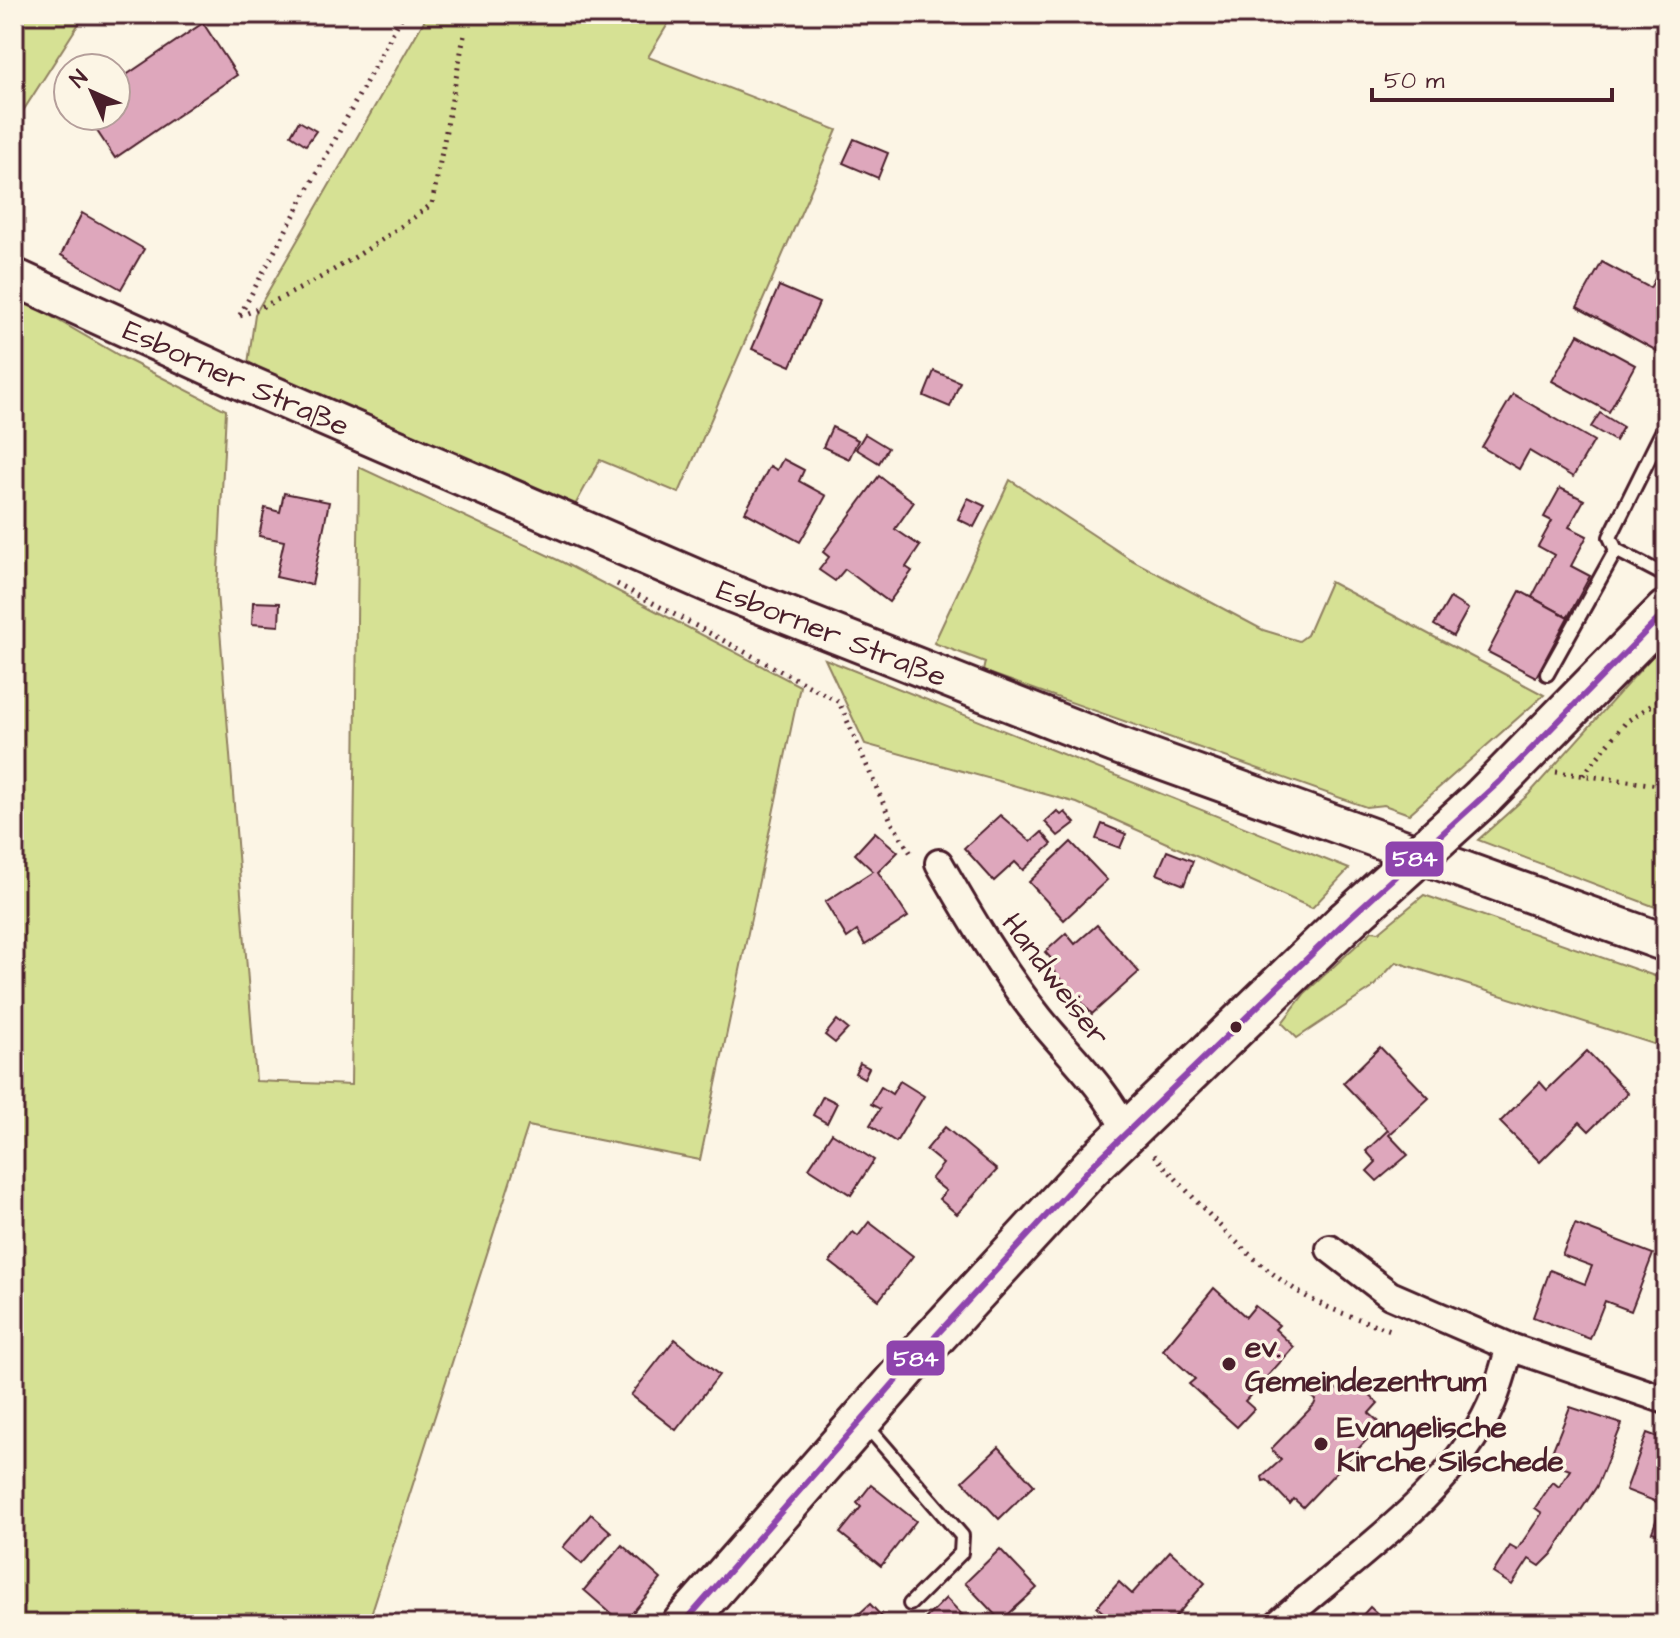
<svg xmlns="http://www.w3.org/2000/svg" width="1680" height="1638" font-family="'Architects Daughter',sans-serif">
	<rect width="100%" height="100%" fill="#fcf5e5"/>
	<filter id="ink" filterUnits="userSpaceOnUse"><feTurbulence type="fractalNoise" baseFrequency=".0125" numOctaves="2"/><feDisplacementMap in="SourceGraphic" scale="16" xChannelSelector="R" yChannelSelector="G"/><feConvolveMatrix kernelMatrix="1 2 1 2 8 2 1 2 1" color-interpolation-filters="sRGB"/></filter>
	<g filter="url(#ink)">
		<g fill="#d6e194" stroke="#908060" stroke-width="2">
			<polygon points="14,14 85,14 14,125"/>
			<polygon points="428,14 674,14 648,57 837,130 679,493 600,460 574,507 248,364 255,314"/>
			<polygon points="14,295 122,357 226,410 217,592 256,1081 351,1085 359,467 562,562 800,686 700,1160 528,1126 368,1624 14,1624"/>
			<polygon points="1010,480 1130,559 1263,630 1299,641 1307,635 1330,582 1544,695 1409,814 1384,805 1366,807 983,671 985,662 934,643"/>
			<polygon points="1666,641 1666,911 1478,840 1529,794"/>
			<polygon points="825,659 1349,869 1312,908 1077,803 865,744"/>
			<polygon points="1424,895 1666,980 1666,1057 1657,1045 1396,962 1371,989 1297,1038 1282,1023 1305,993 1372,931 1379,932"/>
		</g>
		<g fill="#dea7bc" stroke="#4a1f2b" stroke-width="2">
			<polygon points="203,23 237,75 115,158 87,116 116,116 116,82"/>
			<polygon points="299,121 316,131 306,145 291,135"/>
			<polygon points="854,139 888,153 878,178 843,163"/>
			<polygon points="82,213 144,249 121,289 61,255"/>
			<polygon points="1602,262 1650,288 1661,268 1666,271 1666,356 1577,307"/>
			<polygon points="779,286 819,303 791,366 752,349"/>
			<polygon points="1578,334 1635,365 1609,412 1552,381"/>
			<polygon points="934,371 960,382 950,407 924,396"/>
			<polygon points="1513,394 1594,441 1573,477 1529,451 1519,469 1482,447"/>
			<polygon points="1600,413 1623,427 1615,441 1591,427"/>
			<polygon points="832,427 858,440 849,459 823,447"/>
			<polygon points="865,434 888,448 879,463 856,449"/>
			<polygon points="783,459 804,470 799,481 826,496 800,542 745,512 770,466 777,470"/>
			<polygon points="879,476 914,502 895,529 920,546 906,567 912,571 889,602 845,569 835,581 819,570 829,557 823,552"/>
			<polygon points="1560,488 1584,500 1569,527 1587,536 1571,566 1590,576 1568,617 1532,597 1554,555 1538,546 1552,521 1544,517"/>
			<polygon points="284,493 329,502 312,585 276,577 284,541 259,536 265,508 280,512"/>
			<polygon points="968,498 985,506 974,527 958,519"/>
			<polygon points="1520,591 1568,617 1536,677 1488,652"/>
			<polygon points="1450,598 1468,609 1453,636 1434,625"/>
			<polygon points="253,602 280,603 279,626 252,624"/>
			<polygon points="1057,811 1061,815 1065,812 1075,823 1058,836 1045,822"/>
			<polygon points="1000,815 1031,842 1042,832 1052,844 1023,870 1015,862 994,881 964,848"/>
			<polygon points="1102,824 1126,834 1120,848 1096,839"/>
			<polygon points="875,832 898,852 878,872 908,917 865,945 857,931 847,938 825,902 873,871 855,854"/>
			<polygon points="1071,842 1107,880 1064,920 1029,882"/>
			<polygon points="1167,851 1193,861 1184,885 1157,874"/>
			<polygon points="1097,925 1139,972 1092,1014 1050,967 1055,963 1045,952 1066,933 1075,944"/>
			<polygon points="837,1020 848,1029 835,1043 825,1035"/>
			<polygon points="1380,1047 1429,1098 1389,1135 1408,1155 1377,1181 1367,1171 1376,1162 1366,1151 1388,1130 1343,1083"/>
			<polygon points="1587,1051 1628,1093 1589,1131 1580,1122 1540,1162 1500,1122 1540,1082 1547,1090"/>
			<polygon points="860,1063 869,1068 864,1078 855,1073"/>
			<polygon points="900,1081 924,1096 896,1142 870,1125 880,1109 871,1104 881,1087 892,1094"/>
			<polygon points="823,1096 837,1103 827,1123 813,1115"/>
			<polygon points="945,1127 997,1170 957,1214 939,1199 946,1191 931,1179 943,1164 926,1150"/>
			<polygon points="832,1133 874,1160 851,1195 809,1168"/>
			<polygon points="869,1222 913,1256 879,1300 830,1262 853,1232 858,1236"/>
			<polygon points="1575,1224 1653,1254 1631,1311 1605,1301 1590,1339 1533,1317 1550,1270 1585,1284 1592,1266 1562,1255"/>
			<polygon points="1214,1288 1246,1317 1255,1306 1279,1325 1275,1329 1294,1347 1245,1401 1254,1409 1237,1427 1189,1384 1195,1379 1163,1350"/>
			<polygon points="675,1339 719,1375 676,1430 631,1395"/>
			<polygon points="1354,1381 1378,1403 1369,1413 1379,1422 1378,1428 1303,1507 1294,1499 1290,1504 1267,1480 1263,1481 1262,1477 1281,1460 1271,1449 1314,1405 1316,1400 1310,1395 1321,1383 1327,1388 1332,1385 1343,1395"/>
			<polygon points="1570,1407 1622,1424 1597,1486 1552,1554 1540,1566 1529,1559 1512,1585 1493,1573 1510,1546 1517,1550 1542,1513 1535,1508 1553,1482 1559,1487 1570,1470 1548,1462"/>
			<polygon points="1647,1433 1666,1440 1666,1536 1652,1532 1662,1504 1626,1490"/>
			<polygon points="999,1447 1034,1485 999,1519 963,1481"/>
			<polygon points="871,1485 916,1521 881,1566 840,1533 861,1507 857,1503"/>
			<polygon points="591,1514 611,1532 582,1564 563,1547"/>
			<polygon points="622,1545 661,1579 623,1624 584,1590"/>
			<polygon points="1000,1549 1037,1588 1001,1621 965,1583"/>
			<polygon points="1170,1551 1205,1583 1169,1624 1146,1624 1140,1618 1135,1624 1116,1624 1097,1607 1119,1582 1132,1594"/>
			<polygon points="946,1598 971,1624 920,1624"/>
			<polygon points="870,1604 887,1622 885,1624 871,1624 860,1613"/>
			<polygon points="1370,1607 1389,1624 1344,1624 1353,1613 1360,1618"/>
			<polygon points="860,1613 871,1624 851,1623"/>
		</g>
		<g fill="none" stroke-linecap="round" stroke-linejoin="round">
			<defs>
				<g id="service">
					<polyline points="1666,424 1610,537 1616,550 1666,576"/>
					<polyline points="1547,674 1616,550"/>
					<polyline points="865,1424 962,1536 961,1553 910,1604"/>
				</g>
				<g id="minor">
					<path d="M939 863C970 917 1001 970 1040 1019 1070 1056 1105 1087 1126 1131"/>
					<polyline points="1330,1249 1390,1295 1510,1347 1666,1400"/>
					<path d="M1278 1624C1349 1560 1451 1495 1491 1405 1499 1387 1504 1366 1510 1347"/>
				</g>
				<g id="secondary">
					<path id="s1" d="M14 277 250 385 733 594 1114 744 1666 943"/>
				</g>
				<g id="primary">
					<polyline points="1482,798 1666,611"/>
					<polyline points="683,1624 920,1353 1091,1167 1345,922"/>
				</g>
			</defs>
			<use href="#service" stroke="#4a1f2b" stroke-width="18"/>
			<use href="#minor" stroke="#4a1f2b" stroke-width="32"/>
			<use href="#secondary" stroke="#4a1f2b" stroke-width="42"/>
			<use href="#primary" stroke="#4a1f2b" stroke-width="46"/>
			<g stroke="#4a1f2b" stroke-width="5" stroke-dasharray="2 6" stroke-linecap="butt">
				<polyline points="240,315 403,14"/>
				<path d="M240 316C312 287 370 250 432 204L465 31"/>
				<polyline points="617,584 839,702 892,823 912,855"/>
				<polyline points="1556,772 1666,786"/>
				<polyline points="1583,775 1626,722 1666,696"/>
				<path d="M1154 1155C1200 1204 1245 1259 1302 1294 1330 1311 1363 1320 1393 1331"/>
				<polyline points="795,1624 795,1620"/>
			</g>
			<use href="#service" stroke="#fcf5e5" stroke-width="12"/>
			<use href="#minor" stroke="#fcf5e5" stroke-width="26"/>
			<use href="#secondary" stroke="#fcf5e5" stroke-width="36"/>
			<use href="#primary" stroke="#fcf5e5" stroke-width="40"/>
			<defs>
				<polyline id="primary-bridge" points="1345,922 1482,798"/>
			</defs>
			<use href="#primary-bridge" stroke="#4a1f2b" stroke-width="46" stroke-linecap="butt"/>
			<use href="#primary-bridge" stroke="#fcf5e5" stroke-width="40"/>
			<defs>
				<polyline id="bus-1" points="683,1624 920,1353 1091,1167 1345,922 1499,782 1666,611"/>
			</defs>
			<use href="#bus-1" stroke="#fcf5e5" stroke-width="12"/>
			<use href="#bus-1" stroke="#8e44ad" stroke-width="6"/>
		</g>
	</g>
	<g fill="#4a1f2b" stroke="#fcf5e5" stroke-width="3">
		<circle cx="1236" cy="1027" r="7"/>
		<circle cx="1229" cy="1364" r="8"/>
		<circle cx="1321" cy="1444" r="8"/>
	</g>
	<g text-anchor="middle" stroke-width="7" stroke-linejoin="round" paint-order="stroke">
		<g font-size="30" fill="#4a1f2b" stroke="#fcf5e5">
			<text dy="10" stroke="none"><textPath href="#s1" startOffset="244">Esborner Straße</textPath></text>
			<text dy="10" stroke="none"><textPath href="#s1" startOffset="892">Esborner Straße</textPath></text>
			<text transform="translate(1056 979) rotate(53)" y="10">Handweiser</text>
		</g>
		<g font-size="30" font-weight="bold" fill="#4a1f2b" stroke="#fcf5e5" text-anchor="start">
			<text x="1245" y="1357">ev.<tspan x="1245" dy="34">Gemeindezentrum</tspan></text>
			<text x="1337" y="1437">Evangelische<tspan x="1337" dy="34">Kirche Silschede</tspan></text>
		</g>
	</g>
	<g stroke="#fcf5e5" stroke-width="3">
		<rect x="1384" y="840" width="61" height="38" rx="8" fill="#8e44ad"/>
		<rect x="885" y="1339" width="61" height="38" rx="8" fill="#8e44ad"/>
	</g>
	<g font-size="22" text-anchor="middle" font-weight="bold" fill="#fff">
		<text x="1415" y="866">584</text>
		<text x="916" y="1366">584</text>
	</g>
	<rect width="1680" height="1638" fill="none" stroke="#fcf5e5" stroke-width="48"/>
	<rect x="24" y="24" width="1632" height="1590" fill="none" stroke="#4a1f2b" stroke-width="3" filter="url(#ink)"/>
	<g transform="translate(92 92) rotate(315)"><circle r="38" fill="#fcf5e5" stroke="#b59f9b" stroke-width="2"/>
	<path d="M0-6L14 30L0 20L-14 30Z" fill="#4a1f2b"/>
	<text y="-12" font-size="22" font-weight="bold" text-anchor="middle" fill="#4a1f2b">N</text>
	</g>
	<path d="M1372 88v12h240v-12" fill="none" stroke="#4a1f2b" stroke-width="4"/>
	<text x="1384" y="88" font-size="24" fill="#4a1f2b" stroke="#fcf5e5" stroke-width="6" paint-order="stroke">50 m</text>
</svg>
